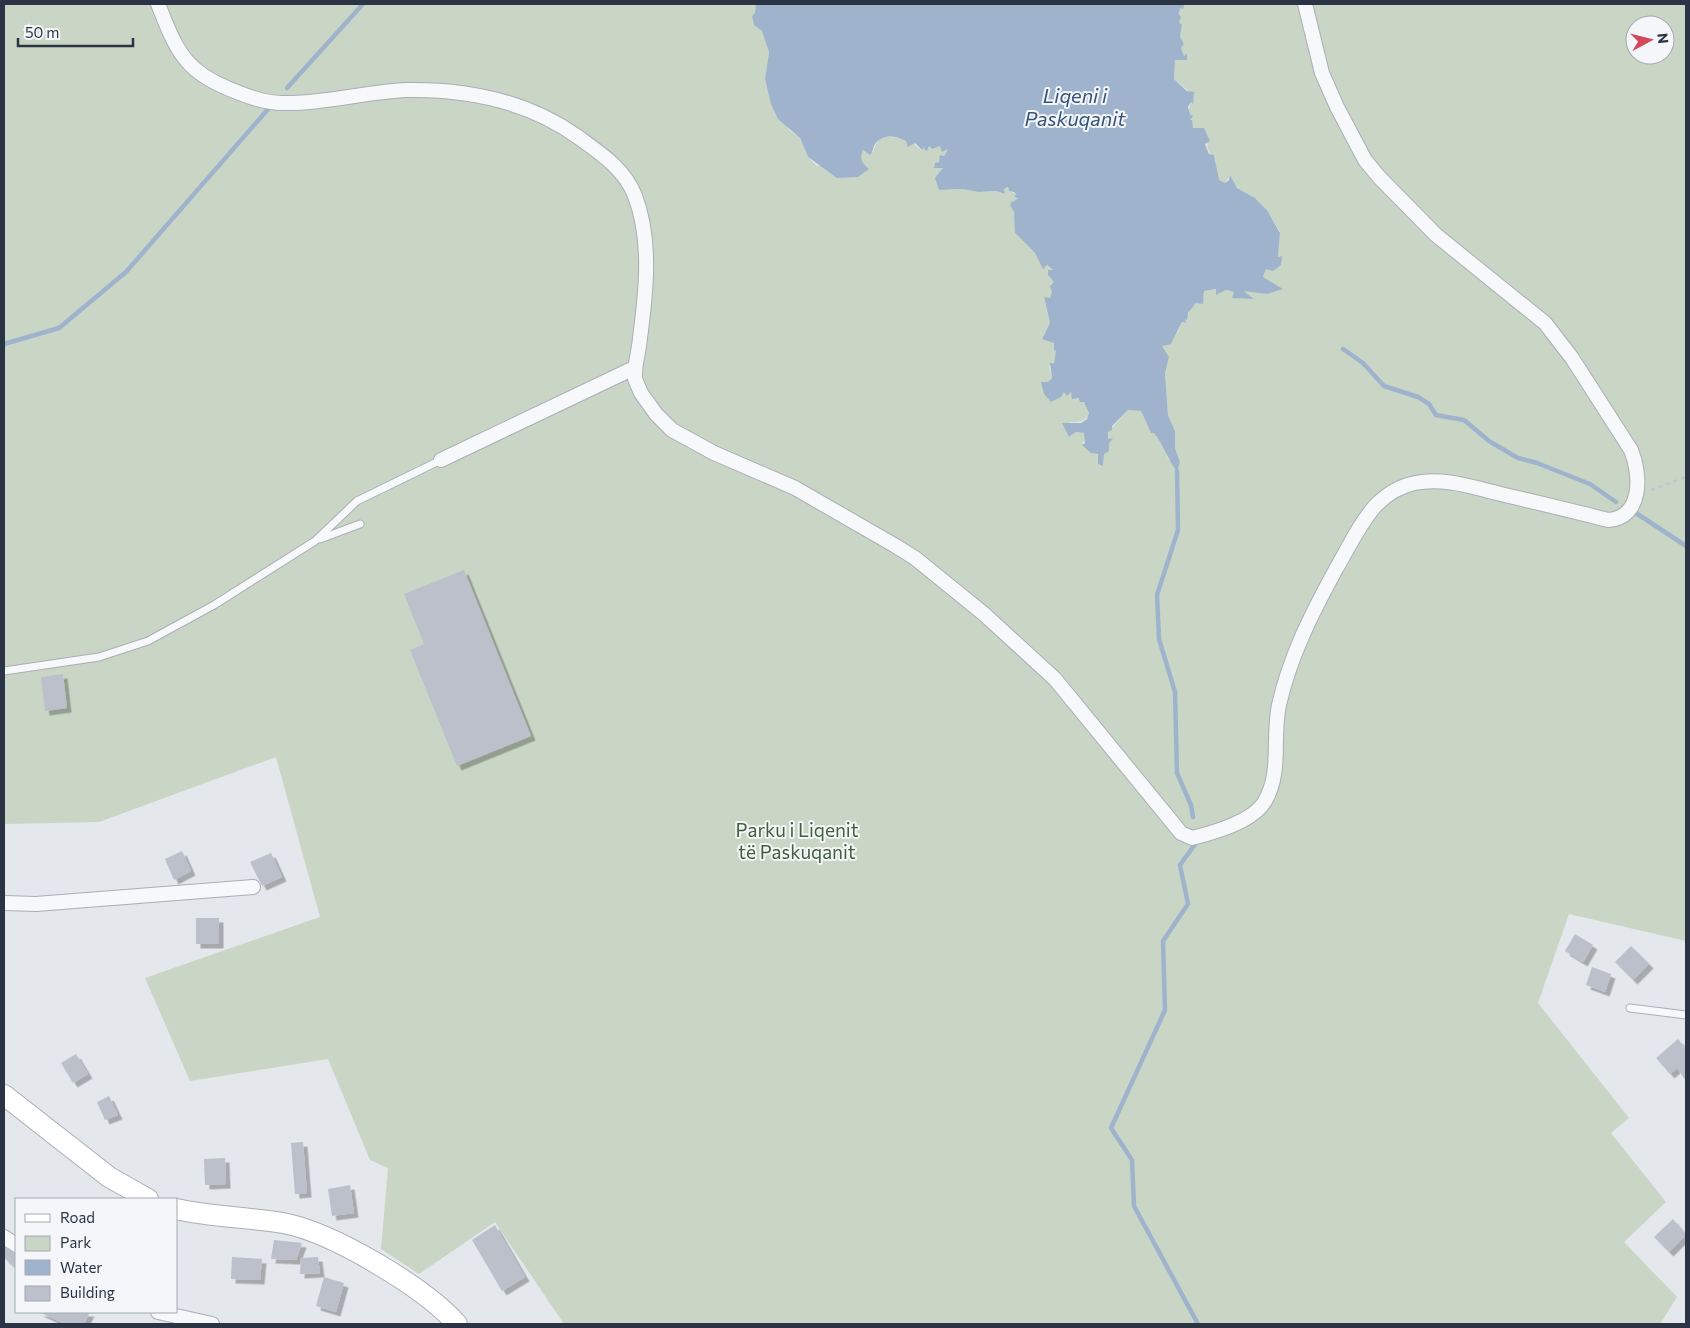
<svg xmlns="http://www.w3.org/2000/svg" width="1690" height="1328" font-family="Commissioner,sans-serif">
	<defs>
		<filter id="shadow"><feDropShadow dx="4.5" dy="4.5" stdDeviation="0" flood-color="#0004"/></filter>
	</defs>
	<rect width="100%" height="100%" fill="#e4e7ec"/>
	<path fill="#c9d6c5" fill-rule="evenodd" d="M4 4H756L769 52 765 79 789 130 800 138 808 157 817 166 862 163 860 157 863 150 873 152C880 125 898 141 915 142V145L921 150 925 146 924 151H927L929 146 932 149 940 145 941 148 948 149 939 162 935 163 934 168 943 167 938 177 939 190 962 189 978 192 996 191 1005 194 1004 189 1008 187 1009 191 1016 194 1014 196 1018 199 1015 203V233L1035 253 1043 268 1047 265 1053 271 1049 273 1055 282 1050 286 1053 292 1050 298H1044L1050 323 1042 339 1054 342C1057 351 1058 361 1049 366L1052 378 1048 382H1042L1071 392 1080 402 1084 401C1096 415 1084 424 1070 422L1071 436 1076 432 1084 433 1086 438 1082 444 1097 454 1103 466 1104 454 1112 438 1108 440V432L1128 410 1141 411 1151 433 1154 432 1163 443 1168 459 1180 462 1175 448V431L1168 415 1165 372 1169 357 1161 346C1172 343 1179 332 1182 322L1185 323V319L1192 307 1204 297V291L1217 289 1216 294 1226 290 1234 292 1233 298H1253L1243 290 1267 294 1281 289 1263 278 1266 268 1280 260 1281 256 1278 257 1280 232 1267 210 1255 198 1237 188 1230 176 1225 183 1218 180 1215 158C1204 150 1209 145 1206 134L1204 130 1193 128C1189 118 1187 110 1192 100L1190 92 1174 79 1175 60 1184 56 1181 48 1184 44 1180 37 1182 25 1179 22 1180 7 1185 6V4H1686V941L1569 914 1538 1003 1629 1118 1611 1133 1666 1202 1624 1242 1677 1297 1660 1324H564L495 1222 419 1274 381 1249 388 1168 370 1160 328 1059 190 1081 145 978 320 917 276 757 99 822 4 824ZM1635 25H1665V55H1635Z"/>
	<path fill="#9fb4cc" d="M756 4H1185L1183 9 1180 8 1179 14 1181 17 1179 22 1182 25 1180 37 1184 44 1181 48 1184 56 1187 53V60H1175L1174 79 1187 91 1194 92 1193 104 1191 102 1188 107 1190 114 1193 116 1190 120H1192L1193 128H1204L1210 141 1205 144 1209 154 1214 155 1219 180 1225 183 1229 180 1230 175 1237 188 1255 198 1267 210 1280 233 1278 257 1282 256 1281 265 1273 271 1266 269 1263 277 1283 289 1267 294 1244 291 1254 299 1232 298 1234 292 1226 290 1216 295V289L1204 291 1203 304 1196 303 1188 313 1187 320 1185 319 1186 323 1182 322 1171 344 1162 346 1169 357 1165 373 1168 415 1175 431V448L1180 462 1177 471C1167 459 1164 445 1154 433H1151L1141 411 1128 410 1112 426V430L1108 432V439L1113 438 1109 444V451L1104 454 1103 466 1098 464V454L1091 453 1082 445 1085 443 1084 433 1076 432 1069 437 1062 423H1081L1087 419 1089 413 1084 402H1080L1078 398 1072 399 1071 392 1067 396 1064 392 1061 397 1051 402 1044 394 1041 382H1048L1052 378 1050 363H1054L1056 351 1054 350V343L1042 339 1050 323 1044 297 1050 298 1052 292 1050 286 1054 282 1048 275V270H1053L1047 265 1043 269 1035 253 1015 233 1014 212 1010 205 1012 201 1014 202 1015 200 1018 199 1014 196 1016 194 1014 192 1009 191 1008 187 1004 189 1005 194 996 191 978 192 962 189 939 190 935 178 943 168H934L935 163 939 162 940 155 944 156 948 149 942 152 940 146 932 149 929 146 927 151 924 150 925 146 922 150 915 143 908 147 906 141C895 136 884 133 875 144 873 147 873 152 870 155L863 150C859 159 862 163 869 169L858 177 837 178 808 157 800 138 778 119 771 104 765 79 769 52 762 31 754 25 752 16 755 13Z"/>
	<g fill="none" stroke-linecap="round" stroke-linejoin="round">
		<g stroke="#9fb4cc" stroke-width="4.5">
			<polyline points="287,88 363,4"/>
			<polyline points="4,344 59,328 126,272 269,108"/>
			<polyline points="1343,349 1363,363 1384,386 1418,397 1429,404 1436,415 1464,420 1489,441 1518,458 1537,463 1590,484 1616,502"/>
			<polyline points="1177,471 1178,530 1157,595 1159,639 1175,692 1177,773 1191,805 1193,817"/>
			<polyline points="1636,513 1686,546"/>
			<polyline points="1196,843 1180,865 1188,904 1163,941 1165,1010 1111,1128 1132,1160 1134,1206 1198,1324"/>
		</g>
	</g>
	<g fill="#bbc0ca" filter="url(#shadow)">
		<polygon points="464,570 531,736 457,766 410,650 424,644 404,594"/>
		<polygon points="63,674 67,708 45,711 41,677"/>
		<polygon points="182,851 191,871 174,880 165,859"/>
		<polygon points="271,853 282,877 262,886 250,862"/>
		<rect x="196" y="918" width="23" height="26"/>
		<polygon points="1575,934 1593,945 1583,962 1565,951"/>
		<polygon points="1631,946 1649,964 1633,980 1615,962"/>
		<polygon points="1592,967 1611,974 1605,992 1586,985"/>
		<polygon points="1678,1039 1686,1049 1686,1081 1677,1068 1670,1074 1656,1058"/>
		<polygon points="76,1054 88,1074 73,1083 61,1063"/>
		<polygon points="109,1096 118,1115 105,1120 97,1102"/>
		<polygon points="303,1142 307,1193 295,1194 291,1143"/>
		<polygon points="225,1158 226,1184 205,1185 204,1159"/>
		<polygon points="350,1185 354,1213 332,1216 328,1189"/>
		<polygon points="1673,1219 1686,1235 1669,1252 1654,1237"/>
		<polygon points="495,1225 525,1277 502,1291 472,1240"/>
		<polygon points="274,1240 302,1243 296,1260 271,1259"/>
		<polygon points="4,1247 16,1254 16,1268 4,1258"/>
		<polygon points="232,1257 262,1259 260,1280 231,1279"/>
		<polygon points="318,1257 320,1273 300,1274 301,1258"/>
		<polygon points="324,1277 344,1283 336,1312 316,1306"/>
		<polygon points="39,1312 90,1312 84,1324 65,1324"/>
	</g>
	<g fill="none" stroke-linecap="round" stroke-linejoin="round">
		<defs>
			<g id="lane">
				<polyline points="320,539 360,524"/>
				<polyline points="4,671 99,657 148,641 214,605 315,541 357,501 441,460"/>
				<polyline points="1630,1008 1686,1015"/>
			</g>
			<g id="street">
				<path d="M158 4C166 23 173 45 187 61 197 73 213 82 227 88 244 95 263 103 282 103 323 104 365 92 406 90 467 89 528 101 578 137 600 153 625 169 635 196 652 240 646 293 640 338 639 352 634 365 635 379L641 393 656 414 672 430 714 453 795 488 894 545 915 558 984 614 1055 679 1181 833 1192 838C1213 833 1254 821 1265 801 1282 772 1272 737 1279 705 1290 656 1312 613 1336 569 1348 548 1360 523 1376 505 1387 494 1400 486 1415 483 1445 477 1475 488 1505 495 1539 503 1573 511 1608 520 1643 518 1641 474 1631 450L1572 358 1545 323 1436 235 1379 177 1365 160 1337 107 1322 73 1305 4"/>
				<polyline points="441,460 634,368"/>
				<polyline points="4,903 36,904 253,887"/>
				<polyline points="4,1237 16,1245"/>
				<polyline points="158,1312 212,1324"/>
			</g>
			<g id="secondary">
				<polyline points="4,1095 109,1177 148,1199"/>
				<path d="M176 1209C211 1217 247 1217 283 1223 332 1232 424 1287 457 1324"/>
			</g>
		</defs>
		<use href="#lane" stroke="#a9aeb7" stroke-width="9"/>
		<use href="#street" stroke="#a9aeb7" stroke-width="16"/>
		<use href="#secondary" stroke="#a9aeb7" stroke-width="22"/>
		<polyline stroke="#c2c5cb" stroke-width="2.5" stroke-dasharray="4 4" stroke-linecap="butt" points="1651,490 1686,477"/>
		<use href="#lane" stroke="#f7f8fa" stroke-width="7"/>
		<use href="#street" stroke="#f7f8fa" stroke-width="14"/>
		<use href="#secondary" stroke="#fff" stroke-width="20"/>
	</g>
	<g text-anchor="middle" stroke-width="4" stroke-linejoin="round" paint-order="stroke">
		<g font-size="19" fill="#3f6138" stroke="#f4f6f9">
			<text x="797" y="837">Parku i Liqenit<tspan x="797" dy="22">të Paskuqanit</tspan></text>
		</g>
		<g font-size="20" font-style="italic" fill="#34527a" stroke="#f4f6f9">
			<text x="1075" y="103">Liqeni i<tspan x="1075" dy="23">Paskuqanit</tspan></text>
		</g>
	</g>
	<rect width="1690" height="1328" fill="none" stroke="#2b3445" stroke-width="10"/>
	<rect x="15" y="1198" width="162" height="115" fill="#f4f6f9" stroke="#a4a8b1"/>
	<rect x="25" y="1214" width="25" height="8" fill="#ffffff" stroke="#a4a8b1"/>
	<text x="60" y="1223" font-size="15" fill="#2b3445">Road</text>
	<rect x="25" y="1236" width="25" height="15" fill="#c9d6c5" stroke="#a4a8b1"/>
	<text x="60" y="1248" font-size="15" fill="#2b3445">Park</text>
	<rect x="25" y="1260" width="25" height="15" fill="#9fb4cc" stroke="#a4a8b1"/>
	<text x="60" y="1273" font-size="15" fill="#2b3445">Water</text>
	<rect x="25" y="1286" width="25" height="15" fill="#bbc0ca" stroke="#a4a8b1"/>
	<text x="60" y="1298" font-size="15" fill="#2b3445">Building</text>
	<g transform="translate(1650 40) rotate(83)"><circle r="24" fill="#f4f6f9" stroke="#a4a8b1"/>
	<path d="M0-4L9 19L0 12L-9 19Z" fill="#d1495b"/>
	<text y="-8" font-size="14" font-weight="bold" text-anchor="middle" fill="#2b3445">N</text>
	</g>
	<path d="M18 38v8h115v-8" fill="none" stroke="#2b3445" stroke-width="2.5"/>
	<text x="25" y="38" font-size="15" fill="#2b3445" stroke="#f4f6f9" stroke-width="4" paint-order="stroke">50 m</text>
</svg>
